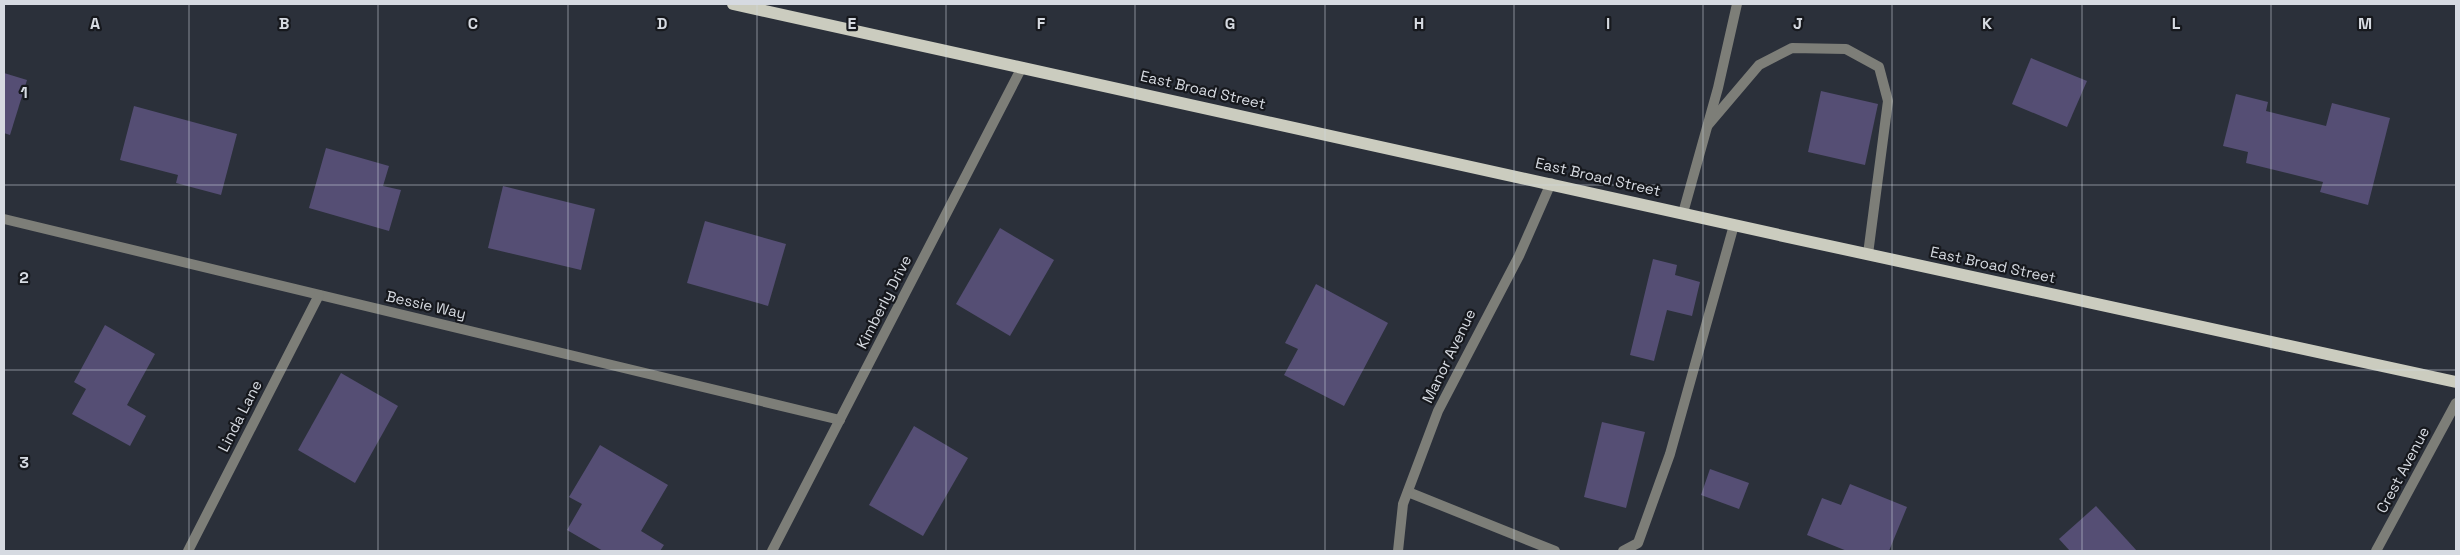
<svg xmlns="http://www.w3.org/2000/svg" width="2460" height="555" font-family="'Space Grotesk',sans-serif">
	<rect width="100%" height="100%" fill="#2b303a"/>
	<g fill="#554e74">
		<polygon points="2031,58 2087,81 2067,127 2012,104"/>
		<polygon points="4,73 27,80 10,135 4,133"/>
		<polygon points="1821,91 1878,104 1865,165 1808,152"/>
		<polygon points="2236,94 2268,102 2266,111 2326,126 2332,103 2390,118 2368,205 2320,192 2323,182 2246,163 2248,152 2223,146"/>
		<polygon points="134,106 237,134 221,195 176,183 178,175 120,160"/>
		<polygon points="326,148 389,166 383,186 401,190 389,231 309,208"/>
		<polygon points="503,186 595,209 581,270 488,248"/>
		<polygon points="705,221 786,244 768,306 687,283"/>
		<polygon points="1000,228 1054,260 1010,336 956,304"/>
		<polygon points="1653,259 1677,265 1675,275 1700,282 1692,316 1667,310 1654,361 1630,355"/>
		<polygon points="1316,284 1388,323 1344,406 1284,375 1298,349 1285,343"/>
		<polygon points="105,325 155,354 127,405 146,416 130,446 72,414 86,389 74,382"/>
		<polygon points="341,373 398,406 355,483 298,450"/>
		<polygon points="1602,422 1645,432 1626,508 1584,497"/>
		<polygon points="914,426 968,458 923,536 869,505"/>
		<polygon points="600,445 668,485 641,531 664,545 660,551 603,551 567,530 582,504 569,497"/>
		<polygon points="1710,469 1749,483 1739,509 1701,495"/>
		<polygon points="1850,484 1907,507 1889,551 1847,551 1807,535 1822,498 1841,505"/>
		<polygon points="2096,506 2137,551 2070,551 2059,539"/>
	</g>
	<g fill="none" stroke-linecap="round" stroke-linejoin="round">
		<g stroke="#7d7e78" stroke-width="10">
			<polyline points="1708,125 1759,65 1792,48 1846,49 1879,67 1888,101 1868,254"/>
			<polyline points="1683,213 1718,88 1737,4"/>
			<polyline points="1408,492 1555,551"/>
			<polyline points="1623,551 1638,543 1670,454 1734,225"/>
		</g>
		<g stroke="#7d7e78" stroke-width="10">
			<polyline points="4,219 840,420"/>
			<polyline points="188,551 319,295"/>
			<polyline points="772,551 1022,67"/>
			<polyline points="1398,551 1403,504 1438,411 1519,256 1551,183"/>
		</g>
		<polyline stroke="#7d7e78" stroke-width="10" points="2376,551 2456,403"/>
		<polyline stroke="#cbccbf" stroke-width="12" points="733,4 1779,235 2456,382"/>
	</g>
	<path fill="none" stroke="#d6dae1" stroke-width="1" stroke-opacity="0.55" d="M189 4V551M378 4V551M568 4V551M757 4V551M946 4V551M1135 4V551M1325 4V551M1514 4V551M1703 4V551M1892 4V551M2082 4V551M2271 4V551M4 185H2456M4 370H2456"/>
	<g text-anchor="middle" stroke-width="4.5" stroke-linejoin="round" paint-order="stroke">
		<g font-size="15" fill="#d6dae1" stroke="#16181d">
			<text transform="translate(1203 90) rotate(13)" y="5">East Broad Street</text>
			<text transform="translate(1598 177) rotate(13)" y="5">East Broad Street</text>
			<text transform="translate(1993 265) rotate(12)" y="5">East Broad Street</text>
			<text transform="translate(884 302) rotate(-63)" y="5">Kimberly Drive</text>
			<text transform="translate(426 305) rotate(13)" y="5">Bessie Way</text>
			<text transform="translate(1449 356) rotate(-64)" y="5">Manor Avenue</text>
			<text transform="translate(240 416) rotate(-63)" y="5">Linda Lane</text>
			<text transform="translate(2403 470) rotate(-62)" y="5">Crest Avenue</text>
		</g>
	</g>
	<g font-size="16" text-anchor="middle" font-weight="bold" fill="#d6dae1" stroke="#16181d" stroke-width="4.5" stroke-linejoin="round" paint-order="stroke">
		<text x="95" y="29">A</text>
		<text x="284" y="29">B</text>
		<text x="473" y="29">C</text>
		<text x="662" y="29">D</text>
		<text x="852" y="29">E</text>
		<text x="1041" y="29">F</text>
		<text x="1230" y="29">G</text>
		<text x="1419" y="29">H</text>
		<text x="1608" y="29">I</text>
		<text x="1798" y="29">J</text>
		<text x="1987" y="29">K</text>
		<text x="2176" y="29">L</text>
		<text x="2365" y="29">M</text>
		<text x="24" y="98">1</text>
		<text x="24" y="283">2</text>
		<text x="24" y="468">3</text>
	</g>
	<rect width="2460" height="555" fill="none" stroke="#d6dae1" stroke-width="10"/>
</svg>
